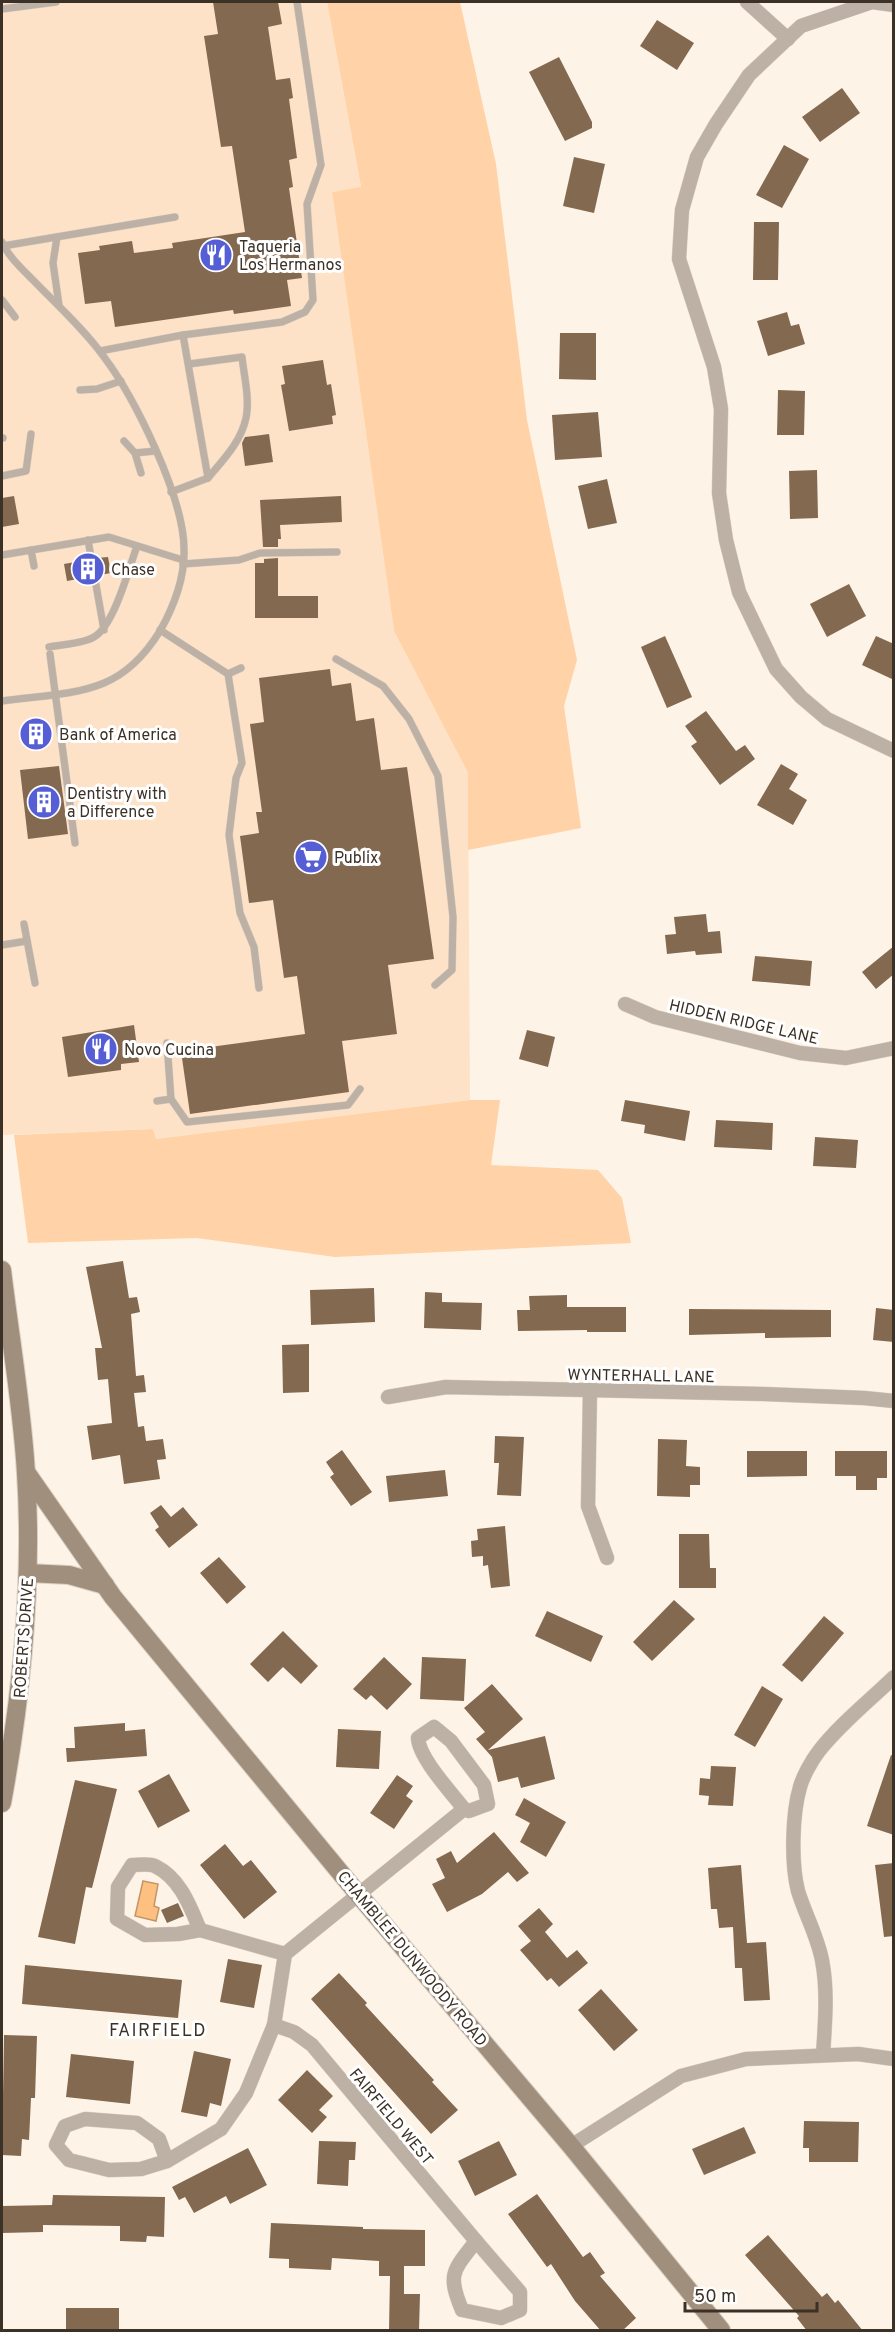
<svg xmlns="http://www.w3.org/2000/svg" width="895" height="2332" font-family="Overpass,sans-serif">
	<rect width="100%" height="100%" fill="#fef3e7"/>
	<polygon fill="#fee2c7" points="2,2 327,2 361,188 332,192 394,631 468,773 470,1100 156,1139 153,1129 2,1135"/>
	<g fill="#ffd2a7">
		<polygon points="327,2 460,2 496,164 527,420 577,660 564,706 581,828 468,850 468,773 394,631 332,192 361,187"/>
		<polygon points="470,1100 500,1100 491,1165 598,1170 622,1198 631,1243 335,1257 197,1238 28,1243 14,1135 153,1129 156,1139"/>
	</g>
	<polygon fill="#fec081" stroke="#c49566" stroke-width="1.5" points="143,1881 158,1884 154,1906 159,1908 156,1921 135,1916"/>
	<g fill="#836950">
		<polygon points="213,2 278,2 282,24 268,27 276,80 290,78 293,98 289,99 297,158 289,160 293,187 289,188 302,278 287,280 291,306 234,314 233,310 115,327 111,301 85,304 78,253 100,250 99,246 132,241 134,253 173,248 172,243 245,232 232,146 221,147 204,36 218,34"/>
		<polygon points="657,20 694,43 677,70 640,46"/>
		<polygon points="559,57 592,122 592,128 565,141 529,72"/>
		<polygon points="842,88 860,113 820,142 802,117"/>
		<polygon points="784,145 809,159 782,208 756,195"/>
		<polygon points="574,157 605,164 594,213 563,206"/>
		<polygon points="754,222 779,222 778,280 753,280"/>
		<polygon points="787,312 791,326 799,324 805,344 768,356 757,321"/>
		<polygon points="560,333 596,333 596,380 559,379"/>
		<polygon points="323,360 327,385 331,384 336,415 332,416 333,424 289,431 281,385 285,384 282,366"/>
		<polygon points="778,390 805,391 804,435 777,435"/>
		<polygon points="598,412 602,457 555,460 552,415"/>
		<polygon points="269,434 273,462 245,466 242,443 245,437"/>
		<polygon points="817,470 818,518 790,519 789,471"/>
		<polygon points="607,479 617,523 588,529 578,486"/>
		<polygon points="14,496 19,524 2,527 2,498"/>
		<polygon points="341,496 342,522 280,525 281,539 278,539 278,547 263,547 260,500"/>
		<polygon points="108,557 111,573 100,575 97,558"/>
		<polygon points="278,558 278,596 318,596 318,618 255,618 255,563 264,563 264,559"/>
		<polygon points="86,560 89,577 67,581 64,564"/>
		<polygon points="849,584 866,616 827,637 810,604"/>
		<polygon points="665,636 692,697 667,708 641,647"/>
		<polygon points="876,636 894,644 894,680 862,665"/>
		<polygon points="330,669 332,686 351,683 356,721 374,718 381,770 407,767 434,959 388,965 397,1034 342,1041 349,1092 190,1114 181,1051 305,1034 297,976 284,978 273,900 249,903 240,836 259,833 256,812 262,812 250,724 264,722 259,678"/>
		<polygon points="706,711 736,751 745,745 755,759 720,785 691,746 697,742 685,726"/>
		<polygon points="781,764 798,774 789,789 807,800 793,825 757,805"/>
		<polygon points="59,766 68,834 28,839 20,770"/>
		<polygon points="706,914 708,932 720,931 722,953 696,955 695,951 667,954 665,935 676,934 674,917"/>
		<polygon points="894,946 894,974 876,989 862,972"/>
		<polygon points="755,956 812,961 810,986 752,981"/>
		<polygon points="134,1025 139,1062 121,1064 121,1070 68,1077 62,1037"/>
		<polygon points="527,1030 555,1037 548,1067 519,1059"/>
		<polygon points="625,1100 690,1111 685,1141 644,1133 645,1125 621,1121"/>
		<polygon points="716,1120 773,1123 772,1150 714,1147"/>
		<polygon points="815,1137 858,1140 856,1168 813,1166"/>
		<polygon points="123,1261 129,1298 137,1297 140,1312 131,1314 136,1376 144,1375 146,1392 134,1393 138,1427 144,1426 146,1441 163,1439 166,1459 157,1460 160,1479 124,1484 120,1455 92,1460 87,1426 112,1423 108,1379 98,1380 95,1348 102,1348 86,1267"/>
		<polygon points="374,1288 375,1322 311,1325 310,1290"/>
		<polygon points="425,1292 442,1293 442,1302 482,1303 481,1330 424,1328"/>
		<polygon points="567,1295 567,1307 626,1307 626,1332 587,1332 587,1330 518,1331 517,1310 530,1310 529,1296"/>
		<polygon points="876,1308 894,1310 894,1342 873,1340"/>
		<polygon points="689,1309 831,1310 831,1337 765,1338 765,1333 689,1335"/>
		<polygon points="309,1344 309,1392 283,1393 282,1345"/>
		<polygon points="495,1436 524,1437 521,1496 497,1495 499,1463 494,1463"/>
		<polygon points="658,1439 687,1440 686,1466 700,1467 700,1485 690,1485 690,1497 657,1496"/>
		<polygon points="342,1450 372,1492 351,1506 330,1477 334,1474 326,1462"/>
		<polygon points="747,1451 807,1451 807,1476 747,1477"/>
		<polygon points="835,1451 887,1451 887,1478 877,1478 877,1490 856,1490 856,1476 835,1476"/>
		<polygon points="445,1470 448,1496 389,1502 386,1476"/>
		<polygon points="161,1505 171,1517 183,1507 198,1525 169,1548 155,1530 159,1527 150,1513"/>
		<polygon points="505,1526 510,1586 491,1588 488,1565 483,1566 483,1556 472,1557 471,1541 478,1540 477,1529"/>
		<polygon points="679,1534 709,1534 710,1568 716,1568 716,1588 679,1588"/>
		<polygon points="219,1557 246,1587 227,1604 200,1573"/>
		<polygon points="674,1600 695,1619 652,1661 633,1642"/>
		<polygon points="547,1611 603,1636 591,1662 535,1636"/>
		<polygon points="824,1616 844,1633 802,1682 782,1665"/>
		<polygon points="283,1631 318,1666 301,1684 283,1667 268,1682 250,1664"/>
		<polygon points="384,1657 412,1684 387,1710 371,1695 366,1700 353,1689"/>
		<polygon points="422,1657 466,1659 464,1701 420,1699"/>
		<polygon points="492,1684 523,1719 488,1750 545,1736 555,1779 521,1788 518,1777 498,1782 492,1757 476,1739 485,1732 464,1708"/>
		<polygon points="762,1686 783,1699 755,1747 734,1735"/>
		<polygon points="125,1723 125,1731 145,1729 147,1756 67,1762 66,1748 75,1748 74,1727"/>
		<polygon points="338,1729 381,1731 379,1769 336,1767"/>
		<polygon points="891,1755 894,1756 894,1835 867,1826"/>
		<polygon points="711,1766 736,1767 733,1806 708,1805 709,1796 699,1795 700,1778 710,1779"/>
		<polygon points="169,1774 190,1811 158,1828 138,1791"/>
		<polygon points="397,1775 413,1786 406,1796 413,1801 394,1829 370,1813"/>
		<polygon points="75,1780 117,1789 92,1888 86,1887 75,1944 38,1937"/>
		<polygon points="524,1798 566,1822 546,1857 520,1842 530,1823 515,1815"/>
		<polygon points="494,1832 529,1873 517,1882 508,1872 482,1894 447,1912 432,1884 445,1878 436,1859 451,1851 457,1863"/>
		<polygon points="225,1844 243,1866 251,1860 277,1892 244,1919 200,1865"/>
		<polygon points="894,1863 894,1936 884,1937 875,1865"/>
		<polygon points="741,1865 747,1943 766,1942 770,2000 744,2001 742,1968 735,1968 733,1927 719,1928 717,1909 711,1909 708,1868"/>
		<polygon points="178,1903 184,1916 167,1923 161,1910"/>
		<polygon points="539,1908 553,1924 545,1932 567,1958 577,1950 588,1963 559,1987 551,1978 547,1981 520,1950 531,1941 518,1926"/>
		<polygon points="228,1959 262,1965 254,2008 220,2002"/>
		<polygon points="25,1965 182,1980 178,2018 22,2004"/>
		<polygon points="339,1973 367,2003 365,2005 434,2080 432,2082 458,2110 431,2134 311,1999"/>
		<polygon points="601,1989 638,2030 614,2051 578,2010"/>
		<polygon points="4,2035 37,2036 35,2098 31,2098 29,2140 22,2139 21,2156 2,2155"/>
		<polygon points="194,2051 231,2059 221,2106 210,2103 207,2117 181,2112"/>
		<polygon points="71,2054 134,2061 130,2104 66,2097"/>
		<polygon points="307,2070 333,2096 319,2110 327,2117 312,2133 278,2100"/>
		<polygon points="804,2121 859,2122 858,2162 809,2162 809,2148 803,2148"/>
		<polygon points="744,2127 756,2153 704,2175 692,2149"/>
		<polygon points="319,2141 356,2142 355,2160 349,2160 348,2186 317,2184"/>
		<polygon points="499,2141 517,2175 475,2196 458,2161"/>
		<polygon points="248,2148 267,2185 230,2204 226,2196 194,2213 185,2197 179,2200 172,2187"/>
		<polygon points="537,2194 583,2257 590,2252 605,2273 600,2276 636,2318 622,2331 601,2331 575,2301 551,2264 547,2267 508,2214"/>
		<polygon points="53,2195 165,2197 164,2237 147,2236 146,2242 120,2241 120,2226 43,2225 43,2232 2,2233 2,2206 52,2205"/>
		<polygon points="271,2223 363,2227 363,2229 425,2230 425,2266 404,2266 404,2294 420,2294 419,2331 389,2331 390,2276 379,2276 379,2261 332,2258 331,2270 289,2268 289,2259 269,2258"/>
		<polygon points="768,2235 822,2297 827,2293 835,2303 838,2300 863,2331 807,2331 797,2318 799,2316 745,2255"/>
		<rect x="66" y="2308" width="53" height="23"/>
	</g>
	<g fill="none" stroke-linecap="round" stroke-linejoin="round">
		<defs>
			<g id="lane">
				<polyline points="2,9 56,2"/>
				<polyline points="57,237 53,263 59,305"/>
				<path d="M2 242C8 256 22 269 33 280 57 305 84 329 104 357 135 398 184 498 184 549 185 577 174 606 160 631 147 652 128 673 104 683 73 696 35 696 2 701"/>
				<polyline points="3,246 175,217"/>
				<polyline points="2,300 15,317"/>
				<polyline points="100,351 183,335 282,322 305,312 313,300 307,204 321,165 297,2"/>
				<path d="M189 364 242 357C244 376 250 399 246 418 241 442 223 460 208 478"/>
				<polyline points="80,390 97,389 121,381"/>
				<polyline points="2,438 3,438"/>
				<polyline points="124,441 135,453 155,451"/>
				<polyline points="135,453 141,473"/>
				<polyline points="2,476 26,471 31,434"/>
				<polyline points="171,492 208,478 183,335"/>
				<polyline points="88,540 104,630"/>
				<polyline points="31,550 34,566"/>
				<polyline points="2,555 109,537 183,560"/>
				<polyline points="183,564 239,560 260,553 337,552"/>
				<polyline points="160,630 228,674 242,763 236,778 229,835 240,913 254,947 259,988"/>
				<path d="M49 647C62 644 83 644 94 637 114 626 129 568 137 546"/>
				<polyline points="50,654 75,843"/>
				<polyline points="336,659 383,686 409,719 438,776 453,917 452,970 435,985"/>
				<polyline points="228,674 241,668"/>
				<polyline points="24,924 35,983"/>
				<polyline points="2,945 27,941"/>
				<polyline points="171,1099 187,1122 348,1105 360,1089"/>
				<polyline points="157,1101 171,1099 167,1043"/>
			</g>
			<g id="street">
				<polyline points="747,2 788,39"/>
				<polyline points="894,5 872,2 801,26 749,75 716,124 697,157 682,210 679,259 714,367 721,409 719,493 726,540 739,592 776,669 801,697 827,719 894,751"/>
				<polyline points="625,1004 655,1017 800,1053 846,1058 894,1048"/>
				<polyline points="590,1390 588,1506 607,1558"/>
				<polyline points="388,1397 446,1387 764,1394 864,1398 894,1401"/>
				<path d="M434 1727 451 1741 484 1785 488 1804 469 1811 464 1809C451 1792 419 1758 418 1738Z"/>
				<path d="M132 1865C138 1865 149 1863 155 1866 180 1878 190 1906 200 1930L178 1934 145 1935 117 1919 118 1887Z"/>
				<polyline points="200,1930 285,1954"/>
				<polyline points="274,2025 294,2032 312,2045 476,2241"/>
				<path d="M823 2055C825 2023 828 1991 822 1960 817 1935 805 1914 798 1891 791 1864 792 1814 800 1787 803 1776 812 1760 819 1751 840 1724 869 1701 894 1677"/>
				<polygon points="85,2119 137,2123 159,2139 167,2161 141,2169 109,2170 69,2160 56,2145 65,2126"/>
				<polyline points="571,2146 681,2076 746,2059 858,2054 894,2059"/>
				<polyline points="167,2161 221,2129 246,2093 274,2025 285,1954 464,1809"/>
				<path d="M476 2241 520 2292V2310L501 2318 462 2310C447 2274 453 2271 476 2241Z"/>
			</g>
			<g id="secondary">
				<path d="M2 1270C10 1337 22 1405 26 1473 33 1584 22 1694 2 1803"/>
				<polyline points="26,1472 113,1597 358,1894 571,2146 721,2330"/>
				<polyline points="28,1573 69,1575 105,1585"/>
			</g>
		</defs>
		<use href="#lane" stroke="#dbd0c4" stroke-width="8"/>
		<use href="#street" stroke="#dbd0c4" stroke-width="15"/>
		<use href="#secondary" stroke="#dbd0c4" stroke-width="20"/>
		<use href="#lane" stroke="#bdb0a4" stroke-width="7"/>
		<use href="#street" stroke="#bdb0a4" stroke-width="14"/>
		<use href="#secondary" stroke="#a18f7d" stroke-width="18"/>
	</g>
	<defs>
		<symbol id="restaurant-disc" viewBox="-11 -11 22 22"><circle r="9.5" fill="#565ed5" stroke="#fff"/><path d="M-5-6h1v4h1v-4h1v4h1v-4h1v5L-1.5 .5V6h-2V.5L-5-1ZM5-6V6H3V1.5H1.5Q1.5-4 5-6Z" fill="#fff"/></symbol>
		<symbol id="building-disc" viewBox="-11 -11 22 22"><circle r="9.5" fill="#565ed5" stroke="#fff"/><path d="M-4-6H4V6H1V3H-1V6H-4ZM-2.5-4.3h1.7v1.8h-1.7ZM.8-4.3h1.7v1.8H.8ZM-2.5-1h1.7V.8h-1.7ZM.8-1h1.7V.8H.8Z" fill="#fff"/></symbol>
		<symbol id="supermarket-disc" viewBox="-11 -11 22 22"><circle r="9.5" fill="#565ed5" stroke="#fff"/><path d="M-6-5.5h2.5l.6 2H6L4.5 2H-2.5L-4.4-4H-6ZM-1.5 3.2a1.3 1.3 0 1 0 .1 0ZM3 3.2a1.3 1.3 0 1 0 .1 0Z" fill="#fff"/></symbol>
	</defs>
	<g fill-rule="evenodd">
		<use href="#restaurant-disc" x="197" y="236" width="38" height="38"/>
		<use href="#building-disc" x="69" y="550" width="38" height="38"/>
		<use href="#building-disc" x="17" y="715" width="38" height="38"/>
		<use href="#building-disc" x="25" y="783" width="38" height="38"/>
		<use href="#supermarket-disc" x="292" y="838" width="38" height="38"/>
		<use href="#restaurant-disc" x="82" y="1030" width="38" height="38"/>
	</g>
	<g text-anchor="middle" stroke-width="6" stroke-linejoin="round" paint-order="stroke">
		<g font-size="16" fill="#3c3126" stroke="#fff" text-anchor="start">
			<text x="239" y="252">Taqueria<tspan x="239" dy="18">Los Hermanos</tspan></text>
			<text x="111" y="575">Chase</text>
			<text x="59" y="740">Bank of America</text>
			<text x="67" y="799">Dentistry with<tspan x="67" dy="18">a Difference</tspan></text>
			<text x="334" y="863">Publix</text>
			<text x="124" y="1055">Novo Cucina</text>
		</g>
		<g font-size="16" fill="#3c3126" stroke="#fff">
			<text transform="translate(744 1021) rotate(13)" y="6">HIDDEN RIDGE LANE</text>
			<text transform="translate(641 1375) rotate(1)" y="6">WYNTERHALL LANE</text>
			<text transform="translate(23 1638) rotate(-86)" y="6">ROBERTS DRIVE</text>
			<text transform="translate(413 1958) rotate(50)" y="6">CHAMBLEE DUNWOODY ROAD</text>
			<text transform="translate(392 2116) rotate(50)" y="6">FAIRFIELD WEST</text>
		</g>
		<g font-size="18" letter-spacing="1.5" fill="#3c3126" stroke="#fff">
			<text x="158" y="2036">FAIRFIELD</text>
		</g>
	</g>
	<rect width="895" height="2332" fill="none" stroke="#3c3126" stroke-width="6"/>
	<path d="M685 2302v9h132v-9" fill="none" stroke="#3c3126" stroke-width="3"/>
	<text x="694" y="2302" font-size="18" fill="#3c3126" stroke="#ffffff" stroke-width="4.5" paint-order="stroke">50 m</text>
</svg>
